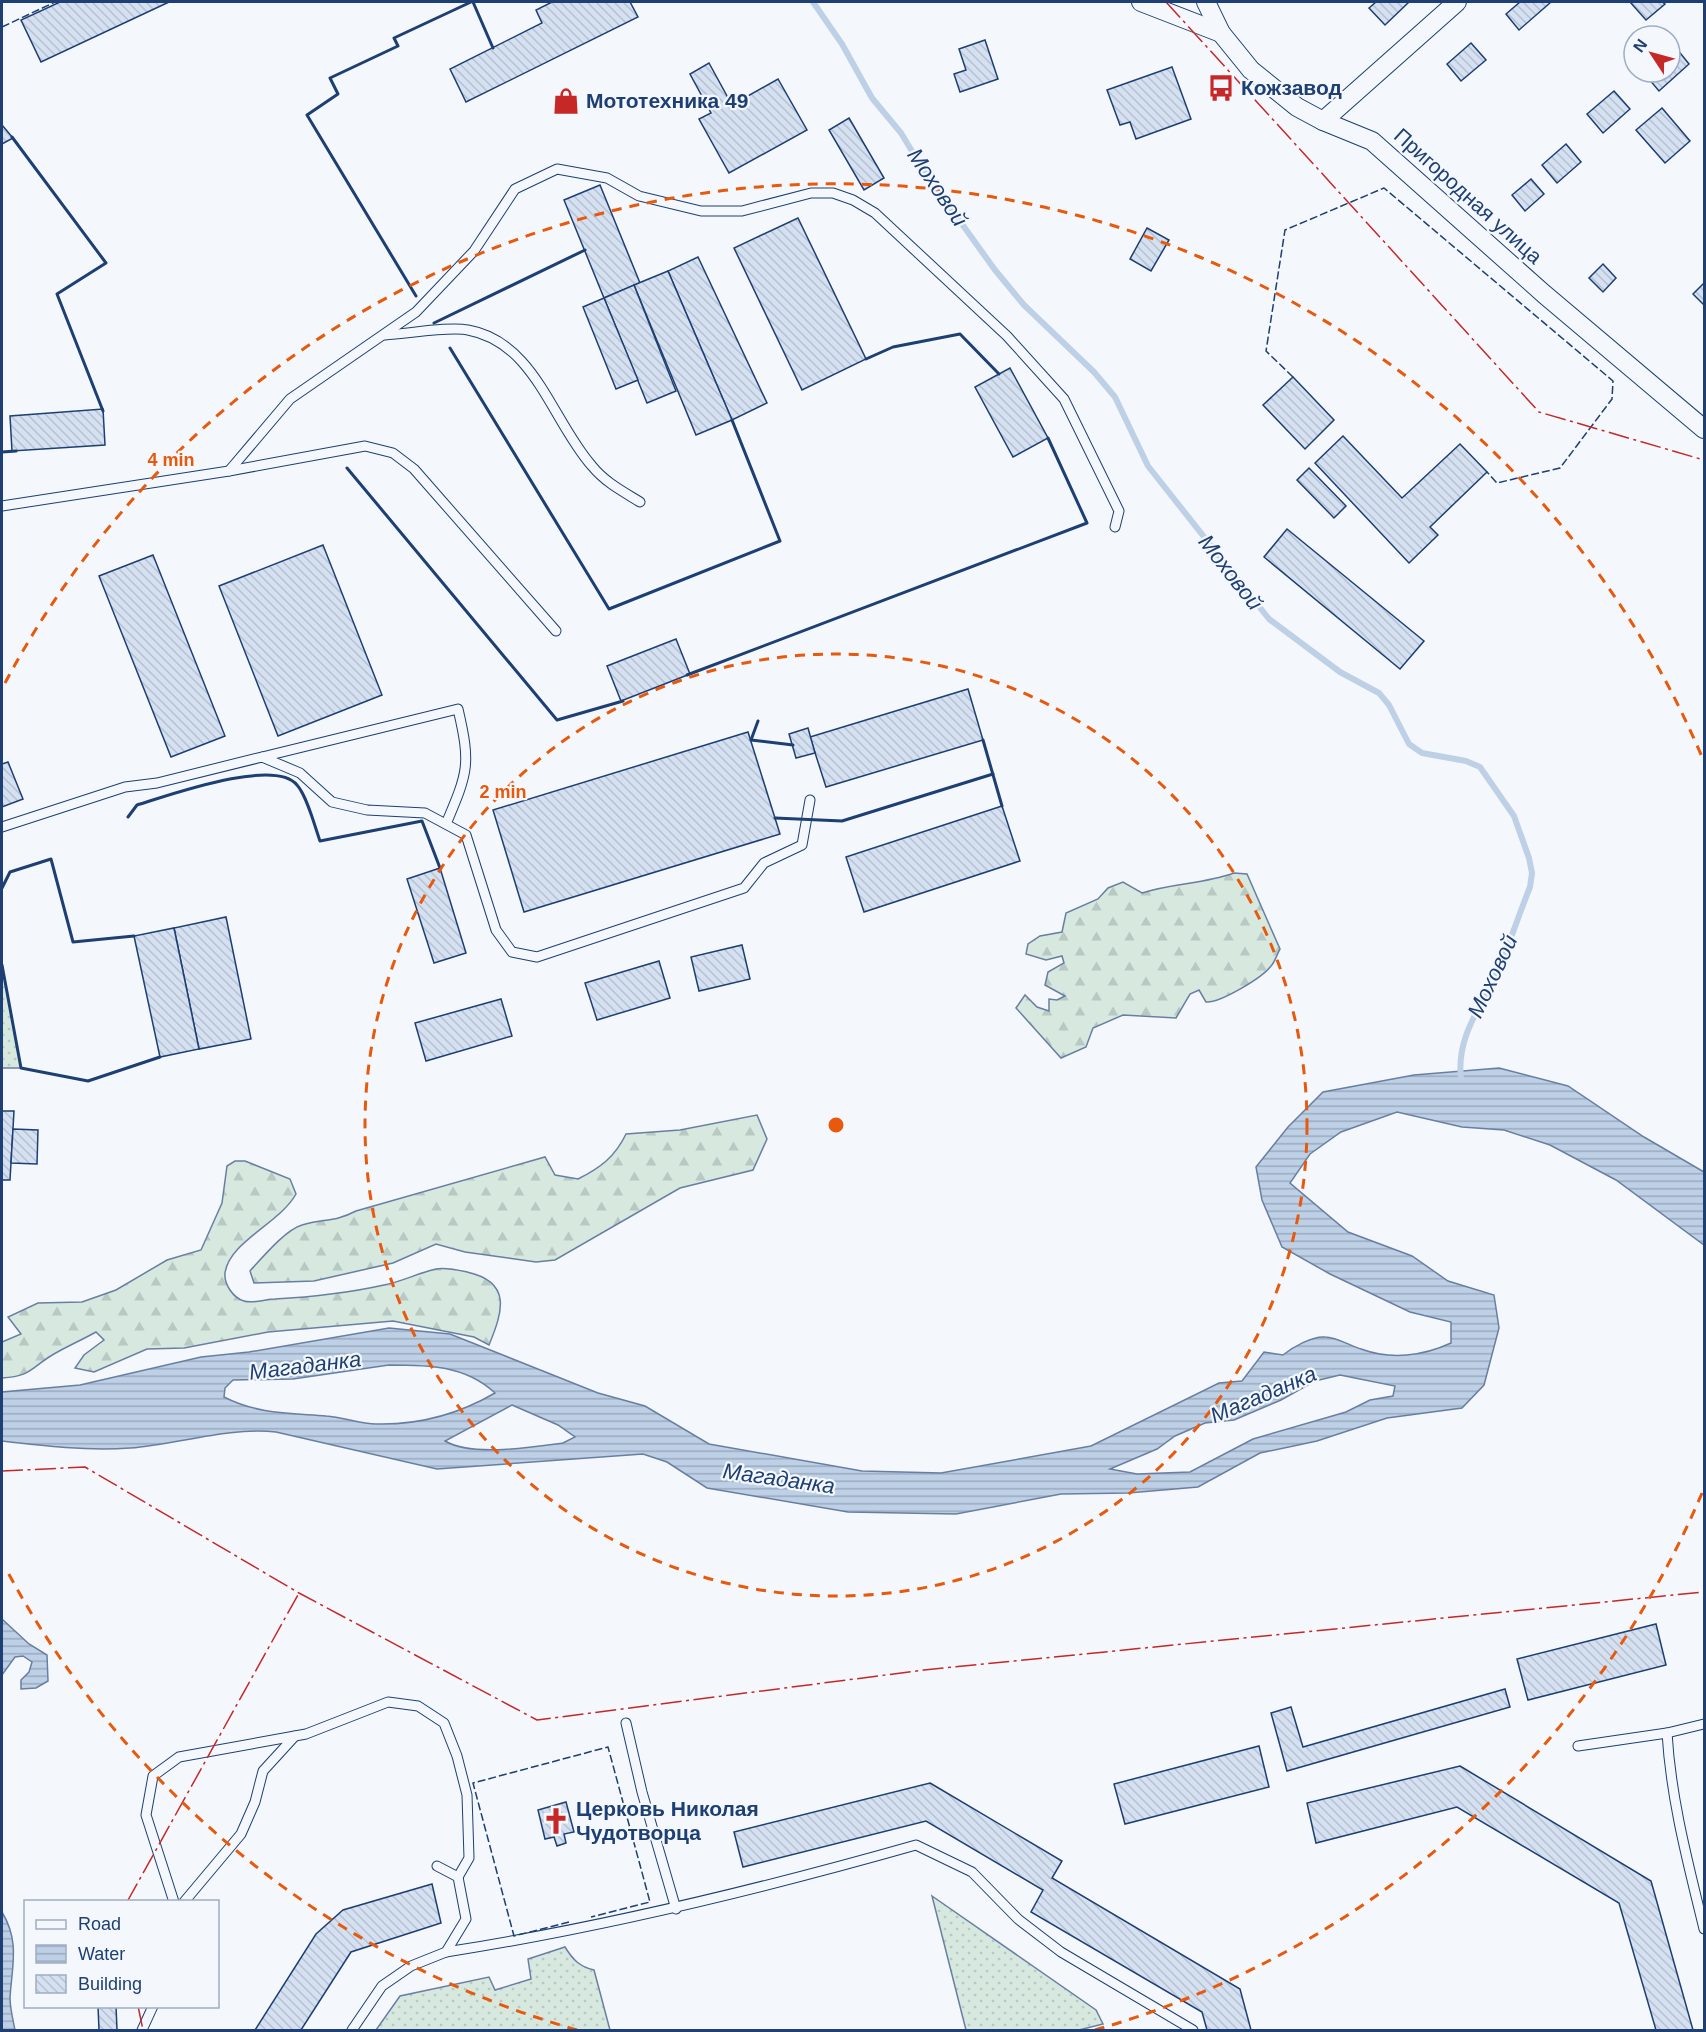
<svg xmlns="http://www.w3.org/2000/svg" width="1706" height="2032" font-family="Helvetica,sans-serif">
	<defs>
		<pattern id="grass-dots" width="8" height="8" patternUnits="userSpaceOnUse" patternTransform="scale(1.5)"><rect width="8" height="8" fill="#d7e8df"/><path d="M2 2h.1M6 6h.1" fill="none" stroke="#b8c8c3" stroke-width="1.8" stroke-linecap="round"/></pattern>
		<pattern id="forest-firs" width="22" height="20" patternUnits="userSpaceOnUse" patternTransform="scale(1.5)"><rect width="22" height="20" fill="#d7e8df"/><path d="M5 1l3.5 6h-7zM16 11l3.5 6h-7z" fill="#b8c8c3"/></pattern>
		<pattern id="water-rules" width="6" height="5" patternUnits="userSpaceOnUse" patternTransform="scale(1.5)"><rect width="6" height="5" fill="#bed0e5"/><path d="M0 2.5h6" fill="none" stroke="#9aaabe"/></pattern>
		<pattern id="building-back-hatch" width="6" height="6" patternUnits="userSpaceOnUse" patternTransform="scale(1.5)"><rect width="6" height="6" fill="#d5e0f0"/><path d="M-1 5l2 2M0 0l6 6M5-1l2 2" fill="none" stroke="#b6c1d1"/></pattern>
	</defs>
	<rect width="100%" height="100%" fill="#f4f7fb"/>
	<g fill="url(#grass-dots)" stroke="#687fa3" stroke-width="1.5">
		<polygon points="2,965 21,1068 2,1068"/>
		<polygon points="932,1896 1096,2010 1103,2024 1079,2030 966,2030"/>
		<path d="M565 1947C573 1960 580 1967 594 1970L610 2030H376L400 1996 489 1977 495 1990 531 1979 528 1959Z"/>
	</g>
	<g fill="url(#forest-firs)" stroke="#687fa3" stroke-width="1.5">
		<path d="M1234 873 1247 874 1280 949C1277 954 1275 962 1271 966 1262 978 1220 1003 1206 1002L1199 990 1190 994 1176 1018 1123 1015 1093 1028 1086 1047 1061 1058 1016 1008 1025 995 1037 1007 1049 1011V999L1057 1000 1065 996 1045 985 1048 972 1064 963 1062 956 1046 960 1026 954 1028 944 1040 936 1062 932 1066 913 1098 899 1108 888 1123 882 1142 893C1172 883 1204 884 1234 873Z"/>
		<path d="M757 1115 767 1139 753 1170 680 1188 555 1260 536 1262 465 1252 436 1244 393 1263 314 1281 254 1283 250 1271C262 1258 285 1230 302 1225 323 1218 333 1223 356 1211L545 1157 555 1175 578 1179C600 1168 615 1157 626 1134L680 1130Z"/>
		<path d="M235 1161H245L290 1179 296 1194C280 1223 229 1242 225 1273 224 1284 233 1298 244 1301 252 1304 266 1299 275 1299 312 1297 348 1293 384 1285 401 1282 418 1273 436 1269 445 1267 458 1270 467 1272 512 1282 503 1311 489 1345L474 1337 393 1321 268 1332 184 1348 147 1349 94 1372 75 1368 84 1355 104 1340 96 1332C80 1341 63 1348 49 1357 28 1371 29 1376 2 1378V1342L21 1334 8 1317 38 1303 82 1302 116 1290 167 1260 201 1250 222 1203 227 1166Z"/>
	</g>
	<g fill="url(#water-rules)" stroke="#687fa3" stroke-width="1.5" fill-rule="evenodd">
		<path d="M1499 1068 1568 1086 1644 1137 1704 1172V1245L1616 1180 1550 1145 1504 1130 1462 1127 1397 1112 1341 1132 1310 1154 1290 1183 1348 1232 1412 1256 1448 1281 1494 1295 1499 1328 1484 1385 1462 1408 1387 1418 1317 1441 1260 1453 1198 1487 1128 1493 1061 1494 956 1514 848 1512 707 1488 667 1462 643 1454 437 1469 276 1432C228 1427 179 1444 130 1448 87 1451 44 1446 2 1441V1392L80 1385 201 1357 249 1352 389 1328 450 1334 598 1393 645 1406 709 1444 862 1471 941 1473 1091 1446 1219 1383 1242 1381 1264 1352 1283 1355C1293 1347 1312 1336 1325 1337 1336 1337 1351 1346 1361 1349 1391 1360 1423 1356 1451 1343V1322L1410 1312 1330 1274 1282 1247 1262 1200 1256 1167 1288 1127 1323 1092 1414 1075ZM389 1365C428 1365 465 1365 495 1393 459 1414 418 1425 376 1424 360 1424 343 1417 326 1416 289 1413 257 1414 224 1397L225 1388 233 1380 293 1379ZM1340 1375 1395 1386 1393 1396 1370 1400 1346 1412 1253 1439 1190 1472 1137 1474 1110 1469 1157 1449 1175 1436 1205 1423 1234 1420 1281 1400 1315 1381ZM512 1405 558 1425 575 1437 563 1443C533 1447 472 1457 445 1441Z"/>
		<polygon points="2,1619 29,1644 47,1655 48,1681 36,1688 21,1689 21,1680 29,1672 32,1662 23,1656 15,1657 2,1675"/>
		<path d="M2 1912C20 1942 12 1965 10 1998 10 2008 13 2020 15 2030H2Z"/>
	</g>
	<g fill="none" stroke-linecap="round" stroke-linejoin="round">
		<path stroke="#bed0e5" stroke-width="6" d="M813 2 842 44 872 98 901 133 924 171 995 270 1024 305 1094 372 1115 397 1148 466 1269 619 1340 672 1379 693 1389 705 1409 744 1422 753 1466 761 1480 767 1514 816 1529 858 1532 873 1530 887C1519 914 1510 943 1498 970 1482 1006 1456 1036 1461 1078"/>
	</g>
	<g fill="url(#building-back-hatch)" stroke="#1d3f73" stroke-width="1.5">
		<polygon points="60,2 169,2 41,62 21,20"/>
		<polygon points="552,2 630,2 638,17 466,102 450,69 542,23 536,10"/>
		<polygon points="1376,2 1409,2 1385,25 1369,8"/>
		<polygon points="1520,2 1551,2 1519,30 1506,14"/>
		<polygon points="1630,2 1662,2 1665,4 1646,20"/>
		<polygon points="985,40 998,79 960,92 954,74 966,70 959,49"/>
		<polygon points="1471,43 1486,60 1461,81 1447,64"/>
		<polygon points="1672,43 1689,64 1659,91 1643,72 1670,72"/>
		<polygon points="709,63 732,105 778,79 807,130 729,173 699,119 711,113 690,74"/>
		<polygon points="1172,67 1191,119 1136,139 1130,122 1120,125 1107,90"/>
		<polygon points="1614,91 1630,109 1603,133 1587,114"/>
		<polygon points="1662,108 1690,141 1665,163 1636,130"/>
		<polygon points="849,118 884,178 864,190 829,130"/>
		<polygon points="2,125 13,138 2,144"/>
		<polygon points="1566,144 1581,162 1557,183 1542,165"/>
		<polygon points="1531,179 1544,194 1525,211 1512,195"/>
		<polygon points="600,185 640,283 604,298 564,200"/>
		<polygon points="798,218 866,359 802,390 734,248"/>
		<polygon points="1147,228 1169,240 1151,271 1130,259"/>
		<polygon points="698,257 767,403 732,420 668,271"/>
		<polygon points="1603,264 1616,278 1603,292 1589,278"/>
		<polygon points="668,271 732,420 696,435 634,285"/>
		<polygon points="1704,283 1704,305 1693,294"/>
		<polygon points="634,285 676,391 647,403 604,298"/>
		<polygon points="604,298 638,380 616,389 583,307"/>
		<polygon points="1010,368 1048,438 1013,457 975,387"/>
		<polygon points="1293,377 1334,420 1305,449 1263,405"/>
		<polygon points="103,409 105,445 12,451 10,416"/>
		<polygon points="1343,436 1402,498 1460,444 1487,472 1430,527 1438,535 1409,563 1315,463"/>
		<polygon points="1309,468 1346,506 1334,518 1297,480"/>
		<polygon points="1287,529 1424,641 1400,669 1264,557"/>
		<polygon points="323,545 382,695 278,736 219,586"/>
		<polygon points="153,555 225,736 171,757 99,576"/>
		<polygon points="676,639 690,674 621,701 607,666"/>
		<polygon points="968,689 983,740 826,787 810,737"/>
		<polygon points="808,728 815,753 796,758 789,734"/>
		<polygon points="748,732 780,834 524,912 493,810"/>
		<polygon points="8,762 23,799 2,807 2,764"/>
		<polygon points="1002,806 1020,861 864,912 846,857"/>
		<polygon points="440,868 466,953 434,963 407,879"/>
		<polygon points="226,917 251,1039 199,1049 174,928"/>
		<polygon points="174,928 199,1049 160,1057 134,936"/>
		<polygon points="742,945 750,979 699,991 691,957"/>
		<polygon points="659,961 670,998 597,1020 585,983"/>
		<polygon points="501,999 512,1036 426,1061 415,1023"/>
		<polygon points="2,1111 14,1111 10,1180 2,1180"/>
		<polygon points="13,1129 38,1130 37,1164 11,1163"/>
		<polygon points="1656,1624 1666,1665 1528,1700 1517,1659"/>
		<polygon points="1505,1689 1510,1707 1287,1771 1271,1713 1291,1707 1303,1747"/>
		<polygon points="1259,1746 1269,1787 1125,1824 1114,1784"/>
		<polygon points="1460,1766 1651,1881 1693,2030 1656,2030 1619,1903 1457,1807 1316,1843 1307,1803"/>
		<polygon points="930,1783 1062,1861 1052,1878 1240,1989 1251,2030 1207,2030 1202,2012 1031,1912 1043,1890 926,1821 743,1867 734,1832"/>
		<polygon points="566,1802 574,1832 564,1834 566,1843 557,1846 554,1837 545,1839 538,1810"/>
		<polygon points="432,1884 441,1923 351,1952 301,2030 255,2030 316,1934 343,1910"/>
		<polygon points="98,2006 116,2006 117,2030 99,2030"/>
	</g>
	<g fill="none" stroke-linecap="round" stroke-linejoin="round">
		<defs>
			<g id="service">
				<path d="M385 335C407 334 449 326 468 330 535 342 552 421 592 466 605 482 622 491 640 502"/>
				<polyline points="229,471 290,399 416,312 474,251 515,189 557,169 607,178 639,196 701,211 742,211 811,193 833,193 853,200 875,213 1007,336 1064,399 1119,511 1115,527"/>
				<polyline points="2,506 229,471 365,446 393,453 414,469 556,631"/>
				<path d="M262 757 458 709C471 765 468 772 446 824"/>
				<polyline points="2,827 125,787 157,783 262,757 300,773 332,802 367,810 425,813 466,835 496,930 512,952 537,957 744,888 764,863 802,845 810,800"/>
				<polyline points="626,1723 642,1792 676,1909"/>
				<polyline points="1667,1733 1704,1724"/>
				<path d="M1578 1746 1667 1733C1671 1800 1688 1863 1704 1929"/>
				<polyline points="174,1902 146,1815 153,1776 179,1757 306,1734 388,1702 418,1706 444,1723 457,1756 467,1795 469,1858 458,1877"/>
				<polyline points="184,1902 241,1834 255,1802 263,1771 295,1736"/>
				<path d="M446 1952C606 1927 761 1889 916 1845L972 1872 1018 1919 1061 1952 1193 2030"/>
				<polyline points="142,2030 153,2006"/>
				<polyline points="352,2030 382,1986 411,1966 446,1952 466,1919 458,1877 437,1866"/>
			</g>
			<g id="minor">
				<polyline points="1141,2 1221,33"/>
				<polyline points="1206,2 1221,33 1251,70 1297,107 1323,121 1372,141 1544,294 1704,429"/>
				<polyline points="1323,121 1457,2"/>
			</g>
		</defs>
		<use href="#service" stroke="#1d3f73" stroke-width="11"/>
		<use href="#minor" stroke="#1d3f73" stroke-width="20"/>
		<use href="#service" stroke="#f4f7fb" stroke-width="9"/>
		<use href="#minor" stroke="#f4f7fb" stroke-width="18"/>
		<g stroke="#1d3f73" stroke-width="1.5" stroke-dasharray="8 3" stroke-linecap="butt">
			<polyline points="2,27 55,2"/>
			<polyline points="1293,377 1266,351 1285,230 1384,188 1613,381 1612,399 1560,468 1497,483 1487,472"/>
			<polyline points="569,1922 514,1936 473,1783 608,1747 650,1902 591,1917"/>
		</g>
		<g stroke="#1d3f73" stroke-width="3">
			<polyline points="473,2 493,48"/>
			<polyline points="12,137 106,263 57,294 103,411"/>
			<polyline points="416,296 307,115 338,94 330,78 398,46 394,38 471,2"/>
			<polyline points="434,323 585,250"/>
			<polyline points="450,348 609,609 780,541 732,420"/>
			<polyline points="866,359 893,347 960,334 999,374"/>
			<polyline points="2,452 16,451"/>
			<polyline points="347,468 557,720 623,701"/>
			<polyline points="687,675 1087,523 1048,438"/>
			<polyline points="758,721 751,740 793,745"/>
			<polyline points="983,740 1002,806"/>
			<path d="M128 817 137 805C167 796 274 757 297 785 307 796 315 827 320 841L422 821 440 868"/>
			<polyline points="775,818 842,821 993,774"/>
			<polyline points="2,888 10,872 51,859 73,942 134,936"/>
			<polyline points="2,965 21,1068 88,1081 160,1057"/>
		</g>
		<g stroke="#c62828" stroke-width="1.5" stroke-dasharray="21 4.5 3 4.5" stroke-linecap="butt">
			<polyline points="1166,2 1539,412 1704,460"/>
			<polyline points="2,1471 85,1467 299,1593 537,1720 924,1670 1704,1592"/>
			<polyline points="127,1902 299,1593"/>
			<polyline points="138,2006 143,2030"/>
		</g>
	</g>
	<g fill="none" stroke="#e8590c" stroke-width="3" stroke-dasharray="10 8">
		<circle cx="836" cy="1125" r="471"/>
		<path d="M1702 1493A941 941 0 0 1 1095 2030M577 2030A941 941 0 0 1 5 1567M5 683A941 941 0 0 1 1702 757"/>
	</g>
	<defs>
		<symbol id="bus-bare" viewBox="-9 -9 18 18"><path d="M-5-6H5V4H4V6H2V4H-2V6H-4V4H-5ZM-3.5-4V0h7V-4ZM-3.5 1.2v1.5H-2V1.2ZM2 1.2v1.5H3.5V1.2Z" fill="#c62828" stroke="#f4f7fb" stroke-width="2.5" paint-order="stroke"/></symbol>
		<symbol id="shop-bare" viewBox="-9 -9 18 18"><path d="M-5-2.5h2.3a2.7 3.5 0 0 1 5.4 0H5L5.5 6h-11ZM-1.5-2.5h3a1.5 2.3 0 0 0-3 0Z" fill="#c62828" stroke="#f4f7fb" stroke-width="2.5" paint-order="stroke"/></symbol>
		<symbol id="church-bare" viewBox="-9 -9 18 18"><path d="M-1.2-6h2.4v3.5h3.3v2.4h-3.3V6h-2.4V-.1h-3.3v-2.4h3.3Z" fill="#c62828" stroke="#f4f7fb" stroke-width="2.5" paint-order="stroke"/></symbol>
	</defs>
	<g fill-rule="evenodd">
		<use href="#bus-bare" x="1202" y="69" width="38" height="38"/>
		<use href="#shop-bare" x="547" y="82" width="38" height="38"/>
		<use href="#church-bare" x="537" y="1802" width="38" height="38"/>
	</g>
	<g text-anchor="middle" stroke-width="4.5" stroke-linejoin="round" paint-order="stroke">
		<g font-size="21" font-weight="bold" fill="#1d3f73" stroke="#f4f7fb" text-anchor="start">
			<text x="1241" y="95">Кожзавод</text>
			<text x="586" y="108">Мототехника 49</text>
			<text x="576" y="1816">Церковь Николая<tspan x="576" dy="24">Чудотворца</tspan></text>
		</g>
		<g font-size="21" fill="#1d3f73" stroke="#f4f7fb">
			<text transform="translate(1468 196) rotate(42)" y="7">Пригородная улица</text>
		</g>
		<g font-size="22" font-style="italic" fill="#1d3f73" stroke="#f4f7fb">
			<text transform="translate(938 187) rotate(56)" y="8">Моховой</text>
			<text transform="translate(1231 572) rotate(52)" y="8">Моховой</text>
			<text transform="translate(1492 976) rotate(-65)" y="8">Моховой</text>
			<text transform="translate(305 1365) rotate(-7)" y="8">Магаданка</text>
			<text transform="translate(1263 1394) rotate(-23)" y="8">Магаданка</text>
			<text transform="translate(779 1478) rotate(8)" y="8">Магаданка</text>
		</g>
	</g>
	<circle cx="836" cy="1125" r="9" fill="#e8590c" stroke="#f4f7fb" stroke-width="3"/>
	<g font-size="18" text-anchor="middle" font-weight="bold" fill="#e8590c" stroke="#f4f7fb" stroke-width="4.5" stroke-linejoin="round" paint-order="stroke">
		<text x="171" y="466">4 min</text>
		<text x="503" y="798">2 min</text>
	</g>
	<rect width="1706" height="2032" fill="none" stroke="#1d3f73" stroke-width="6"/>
	<rect x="24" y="1900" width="195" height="108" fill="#f4f7fb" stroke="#9eadc5" stroke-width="1.5"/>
	<rect x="36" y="1920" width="30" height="9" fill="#f4f7fb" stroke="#9eadc5" stroke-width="1.5"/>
	<text x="78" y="1930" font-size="18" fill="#1d3f73">Road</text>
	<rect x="36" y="1945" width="30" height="18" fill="url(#water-rules)" stroke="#9eadc5" stroke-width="1.5"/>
	<text x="78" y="1960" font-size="18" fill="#1d3f73">Water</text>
	<rect x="36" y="1975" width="30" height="18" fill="url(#building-back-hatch)" stroke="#9eadc5" stroke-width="1.5"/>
	<text x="78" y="1990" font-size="18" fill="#1d3f73">Building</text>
	<g transform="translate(1652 54) rotate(306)"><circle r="28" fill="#f4f7fb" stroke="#9eadc5" stroke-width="1.5"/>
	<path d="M0-4.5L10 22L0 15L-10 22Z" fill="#c62828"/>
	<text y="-9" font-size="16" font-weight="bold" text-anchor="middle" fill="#1d3f73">N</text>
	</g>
</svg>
